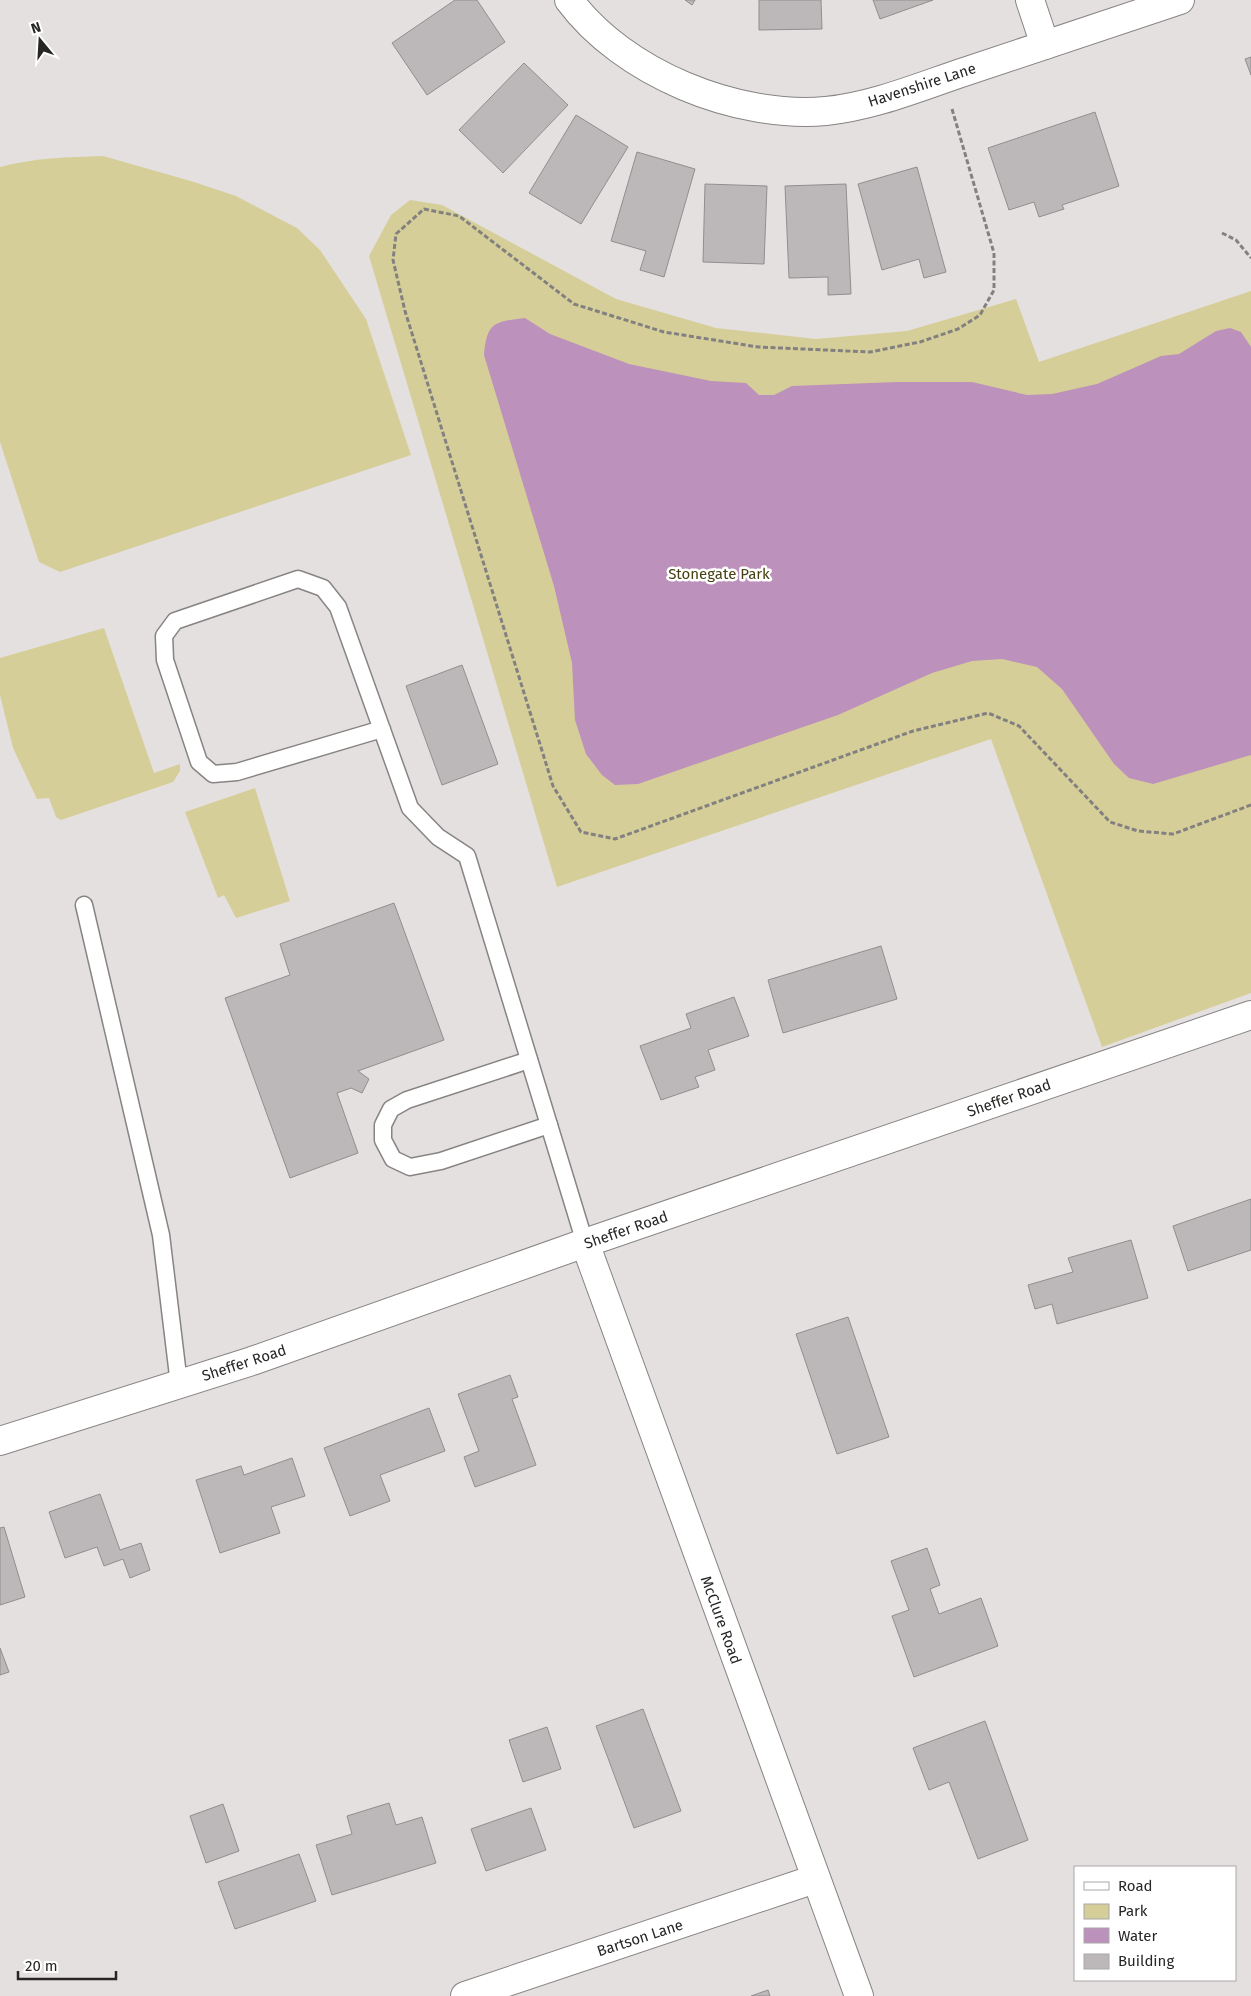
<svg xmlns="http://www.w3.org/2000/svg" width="1251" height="1996" font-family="'Fira Sans',sans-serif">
	<rect width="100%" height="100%" fill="#e4e0df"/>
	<g fill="#d6ce98">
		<path d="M103 156 194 182 236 196 297 228 320 250 366 319 411 455 60 572 39 562 0 442V167C33 158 68 157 103 156Z"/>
		<polygon points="410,200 442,205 616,299 716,328 816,339 907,331 1016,299 1039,362 1251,291 1251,993 1102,1047 991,739 557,887 369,256 391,215"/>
		<polygon points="104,628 154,773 180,764 180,771 173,782 61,820 56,817 49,798 37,799 13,748 0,695 0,658"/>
		<polygon points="255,788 290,901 236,918 224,895 218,898 185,812"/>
	</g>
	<path fill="#bc91bb" d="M525 318 550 334 629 364 711 381 746 383 759 395H774L792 386 897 382H972L1027 395 1052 394 1097 384 1161 356 1179 354 1216 331 1230 328 1241 332 1251 347V755L1153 784 1129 778 1114 764 1062 689 1037 667 1002 659 972 661 932 673 838 715 638 784 615 785 602 775 586 754 575 720 572 663 554 586 484 355C487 322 494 322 525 318Z"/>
	<g fill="#bcb8b9" stroke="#918e8e">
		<polygon points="455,0 477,0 505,42 427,95 392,43"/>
		<polygon points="685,0 695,0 692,5"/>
		<polygon points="759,0 821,0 822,29 759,30"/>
		<polygon points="873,0 933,0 880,19"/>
		<polygon points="1251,57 1251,75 1245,59"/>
		<polygon points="524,63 568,105 503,173 459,130"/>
		<polygon points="1095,112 1119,186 1062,205 1064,209 1039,217 1034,202 1009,210 988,148"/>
		<polygon points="576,115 628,147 581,224 529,193"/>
		<polygon points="637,152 695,169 664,277 640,270 646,251 611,241"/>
		<polygon points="917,167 946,272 924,278 919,259 882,270 858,184"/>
		<polygon points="705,184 767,186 764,264 703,262"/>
		<polygon points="846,184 851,294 828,295 828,277 789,278 785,186"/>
		<polygon points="462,665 498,764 442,785 406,686"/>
		<polygon points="394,903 444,1040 358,1071 369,1079 362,1093 351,1088 337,1093 358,1153 290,1178 225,998 290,975 280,944"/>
		<polygon points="881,946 897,999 783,1033 768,980"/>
		<polygon points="734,997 749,1036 708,1050 715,1070 695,1077 699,1087 661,1100 640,1046 691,1028 686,1014"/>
		<polygon points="1251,1199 1251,1250 1188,1271 1173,1226"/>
		<polygon points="1131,1240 1148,1298 1057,1324 1052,1304 1035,1309 1028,1285 1073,1272 1068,1258"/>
		<polygon points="848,1317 889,1437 837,1454 796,1334"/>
		<polygon points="510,1375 518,1397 512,1399 536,1465 475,1487 464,1457 479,1451 458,1394"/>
		<polygon points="429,1408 445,1451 380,1475 390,1501 350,1516 324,1448"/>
		<polygon points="292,1458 305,1496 271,1507 280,1533 220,1553 196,1480 241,1466 244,1475"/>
		<polygon points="100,1494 120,1550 141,1543 150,1570 130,1578 123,1559 104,1566 97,1547 65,1558 49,1512"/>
		<polygon points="4,1527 25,1597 0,1605 0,1528"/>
		<polygon points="927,1548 940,1585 930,1589 939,1614 981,1598 998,1646 914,1677 892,1616 909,1610 891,1561"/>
		<polygon points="0,1648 9,1672 0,1675"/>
		<polygon points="643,1709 681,1811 634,1828 596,1726"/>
		<polygon points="985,1721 1028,1840 978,1859 949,1782 929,1790 913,1748"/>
		<polygon points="547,1727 561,1769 523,1782 509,1740"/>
		<polygon points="389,1803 396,1825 422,1817 436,1863 332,1895 316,1845 352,1834 347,1816"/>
		<polygon points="223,1804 239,1851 206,1863 190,1816"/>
		<polygon points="531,1808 546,1850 486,1871 471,1829"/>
		<polygon points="299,1854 316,1901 235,1929 218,1882"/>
		<polygon points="768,1990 770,1996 751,1996"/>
	</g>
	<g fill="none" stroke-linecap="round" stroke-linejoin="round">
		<defs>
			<g id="service">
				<polyline points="382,729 237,772 213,774 199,762 165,660 164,636 175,621 298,579 323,588 338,607 410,808 438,837 467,856 585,1243"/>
				<polyline points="84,905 161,1235 179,1384"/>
				<polyline points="529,1060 407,1100 391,1109 383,1125 383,1140 393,1159 410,1167 441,1161 549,1125"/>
			</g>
			<g id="minor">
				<path d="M569 0C623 73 736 119 826 111 874 106 919 87 964 72 1036 48 1108 24 1180 0"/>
				<polyline points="1030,0 1045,45"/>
				<polyline points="585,1243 859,1996"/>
				<polyline points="0,1441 252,1361 585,1243 1251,1015"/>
				<polyline points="465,1996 815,1879"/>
			</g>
		</defs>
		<use href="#service" stroke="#878483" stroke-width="19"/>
		<use href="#minor" stroke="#878483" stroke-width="30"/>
		<g stroke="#838180" stroke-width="3" stroke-dasharray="5 2.5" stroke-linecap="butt">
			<polyline points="952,109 994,253 994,290 980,315 958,329 920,342 870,352 758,347 664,332 574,304 459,216 424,209 396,234 393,260 405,311 553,786 581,832 615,839 913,731 988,713 1019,726 1110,822 1138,831 1173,834 1251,805"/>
			<polyline points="1222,233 1236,240 1251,258"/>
		</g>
		<use href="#service" stroke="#fff" stroke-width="16"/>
		<use href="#minor" stroke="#fff" stroke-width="28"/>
	</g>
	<g text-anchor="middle" stroke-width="5" stroke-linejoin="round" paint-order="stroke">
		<g font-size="15" fill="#272625" stroke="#fff">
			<text transform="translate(922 85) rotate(-18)" y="5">Havenshire Lane</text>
			<text transform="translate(1009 1098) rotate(-19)" y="5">Sheffer Road</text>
			<text transform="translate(626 1230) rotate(-19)" y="5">Sheffer Road</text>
			<text transform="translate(244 1363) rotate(-18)" y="5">Sheffer Road</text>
			<text transform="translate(721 1620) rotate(70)" y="5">McClure Road</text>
			<text transform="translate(640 1938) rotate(-18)" y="5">Bartson Lane</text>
		</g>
		<g font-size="15" fill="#464012" stroke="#fff">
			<text x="719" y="579">Stonegate Park</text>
		</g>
	</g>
	<rect x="1074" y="1866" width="162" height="115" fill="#ffffff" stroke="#a9a8a8"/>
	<rect x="1084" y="1882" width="25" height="8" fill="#ffffff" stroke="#a9a8a8"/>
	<text x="1118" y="1891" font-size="15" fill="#272625">Road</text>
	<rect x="1084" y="1904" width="25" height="15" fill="#d6ce98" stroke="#a9a8a8"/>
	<text x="1118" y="1916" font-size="15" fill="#272625">Park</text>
	<rect x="1084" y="1928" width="25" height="15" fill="#bc91bb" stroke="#a9a8a8"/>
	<text x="1118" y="1941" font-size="15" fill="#272625">Water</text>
	<rect x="1084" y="1954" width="25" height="15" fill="#bcb8b9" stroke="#a9a8a8"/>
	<text x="1118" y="1966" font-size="15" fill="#272625">Building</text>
	<g transform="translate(40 40) rotate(342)" stroke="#ffffff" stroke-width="4" paint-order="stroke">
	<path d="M0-4L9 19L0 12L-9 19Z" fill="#272625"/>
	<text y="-8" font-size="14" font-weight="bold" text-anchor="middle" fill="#272625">N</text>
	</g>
	<path d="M18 1971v8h98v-8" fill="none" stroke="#272625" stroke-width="2.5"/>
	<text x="25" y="1971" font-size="15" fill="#272625" stroke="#ffffff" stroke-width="4" paint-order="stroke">20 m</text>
</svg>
